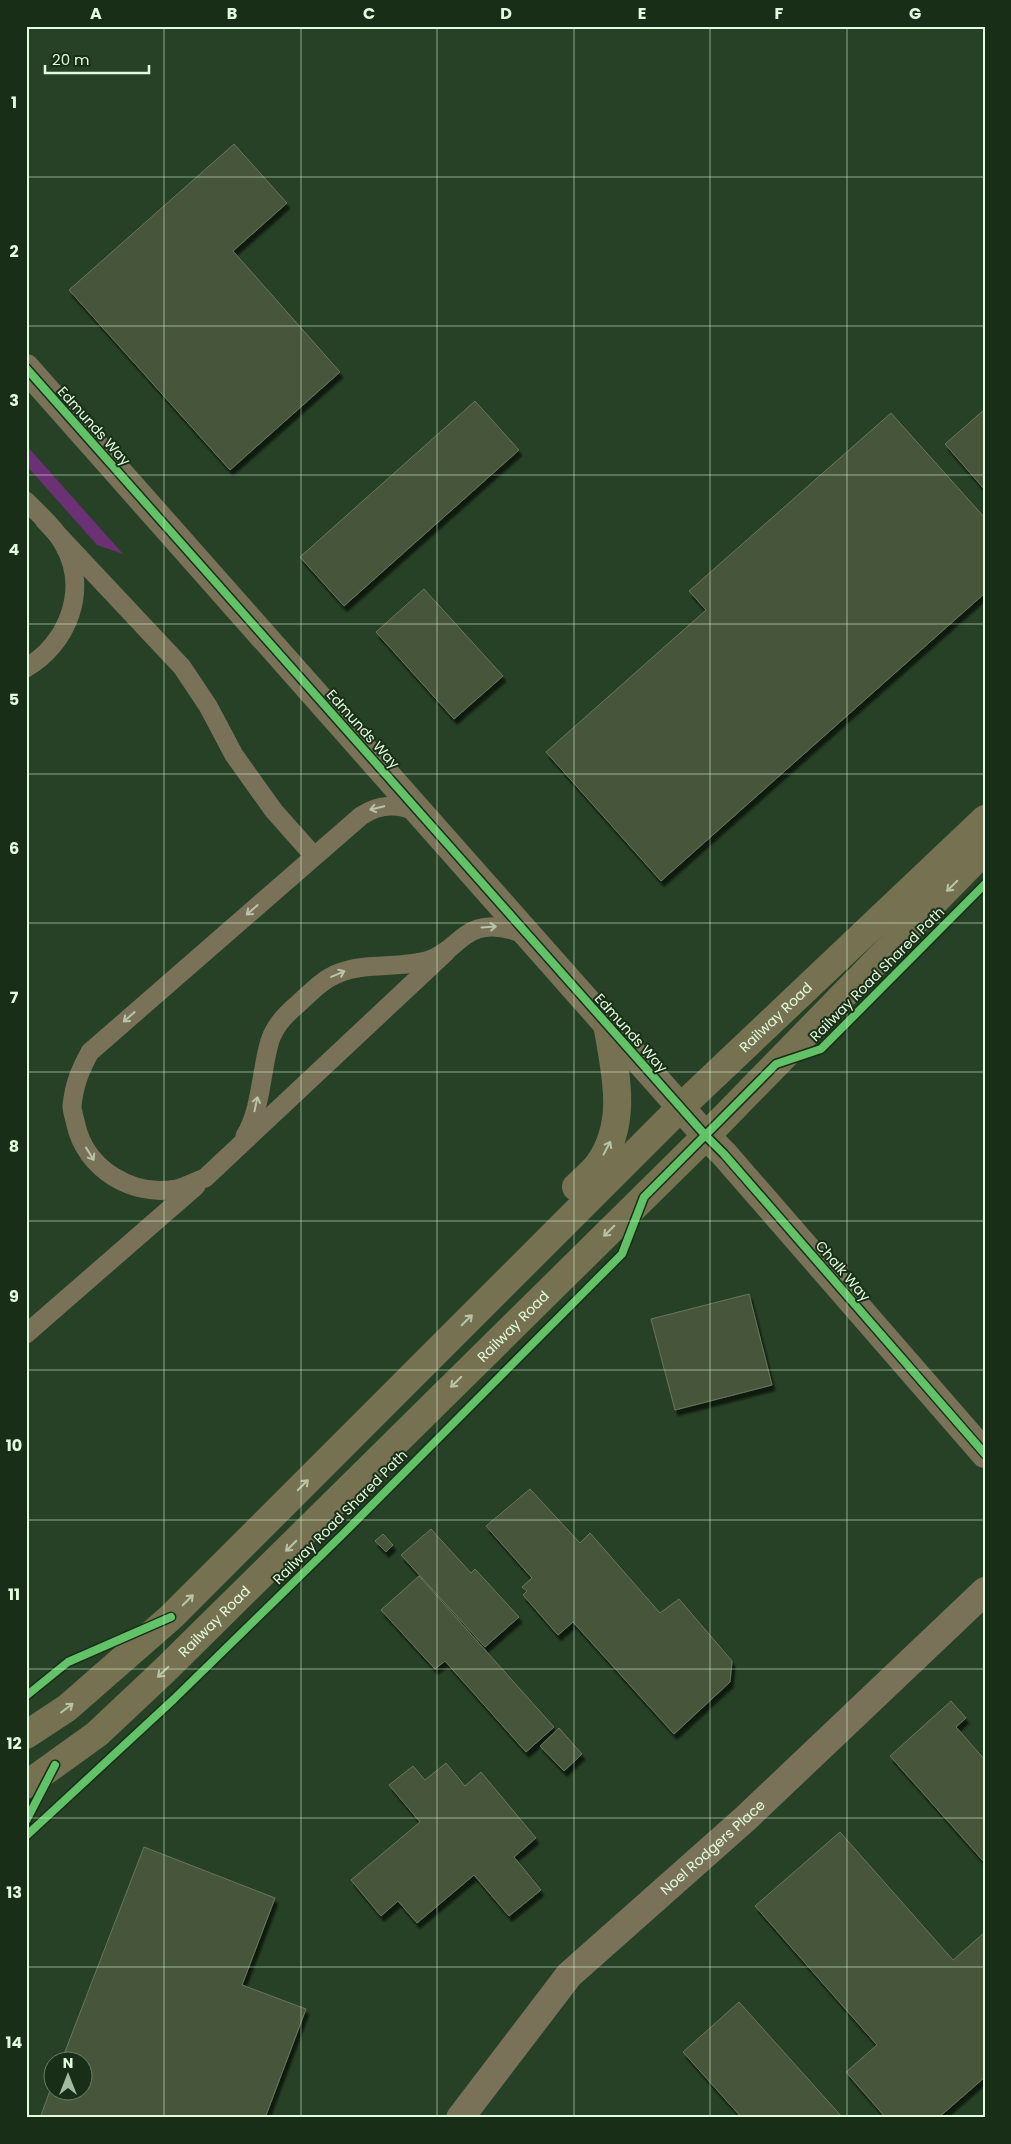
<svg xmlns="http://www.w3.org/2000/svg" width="1011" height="2144" font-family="Poppins,sans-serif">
	<defs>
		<filter id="shadow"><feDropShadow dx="3" dy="5.5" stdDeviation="1" flood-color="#0009"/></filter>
	</defs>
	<rect width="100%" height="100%" fill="#264125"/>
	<polygon fill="#6c3075" points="26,445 123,554 97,545 26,465"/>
	<g fill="#46563b" stroke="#67775d" filter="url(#shadow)">
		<polygon points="234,144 287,203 233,251 340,372 230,470 69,290"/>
		<polygon points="475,401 519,450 344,606 300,557"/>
		<polygon points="985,409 985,490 945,444"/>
		<polygon points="891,413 985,518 985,593 661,881 546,752 706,610 689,591"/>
		<polygon points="424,589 503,676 454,719 376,632"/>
		<polygon points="749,1294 772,1385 675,1410 651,1319"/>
		<polygon points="530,1489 580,1543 590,1533 660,1613 679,1599 732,1661 730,1682 674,1734 573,1622 558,1635 523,1595 527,1591 522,1587 532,1578 486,1526"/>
		<polygon points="431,1529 471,1573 475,1569 519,1617 485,1647 401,1555"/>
		<polygon points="383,1534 393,1545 386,1552 375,1541"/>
		<polygon points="419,1576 554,1727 526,1752 445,1661 435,1669 381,1610"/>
		<polygon points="951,1701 966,1718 956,1727 985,1760 985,1863 890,1756"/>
		<polygon points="559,1728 582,1754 564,1771 540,1746"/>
		<polygon points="446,1763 465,1786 481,1772 536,1838 514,1857 541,1890 509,1916 474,1875 417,1923 398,1901 381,1916 351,1880 420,1822 389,1785 413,1766 425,1780"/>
		<polygon points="840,1832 953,1960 985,1932 985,2077 938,2118 886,2118 846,2072 877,2045 755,1906"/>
		<polygon points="144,1847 275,1898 242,1985 306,2009 265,2118 40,2118 52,2085 52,2092 82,2092 82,2062 61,2062"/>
		<polygon points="739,2002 843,2118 742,2118 683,2052"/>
	</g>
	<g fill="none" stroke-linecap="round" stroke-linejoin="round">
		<g stroke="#797259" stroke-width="19">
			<path d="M26 501C39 514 55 528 64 545 89 589 68 644 26 668"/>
			<polyline points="44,520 182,667 208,706 234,755 274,811 314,856"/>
			<path d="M418 813C399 803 379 804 361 816L90 1052C80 1070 74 1085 72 1106 72 1112 75 1119 76 1125 86 1169 132 1197 176 1189 186 1187 196 1181 205 1178L446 952"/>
			<path d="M245 1136C260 1112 261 1076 268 1048 272 1028 284 1016 299 1003 311 992 323 979 339 973 367 962 400 969 429 960 445 955 453 944 466 935 485 921 508 927 528 936"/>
			<polyline points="26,1334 196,1186"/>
		</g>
		<g stroke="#797259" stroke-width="28">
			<polyline points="26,368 706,1136 724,1154 985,1454"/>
			<path id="s1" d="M460 2118 569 1975 746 1818 985 1591"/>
		</g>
		<g stroke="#767251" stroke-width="28">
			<path d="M576 1187C583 1180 592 1173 598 1165 629 1122 615 1072 607 1024"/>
			<path id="s2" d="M26 1735 67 1708 171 1617 681 1107 985 819"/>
			<path id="s3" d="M26 1785 97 1734 165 1670 706 1136 985 850"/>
		</g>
		<defs>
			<g id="cycleway">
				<polyline points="26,368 706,1136 724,1154 985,1454"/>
				<polyline points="26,1696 68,1662 171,1617"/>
				<polyline points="26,1821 55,1765"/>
				<polyline points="26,1836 174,1699 344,1533 622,1254 644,1197 776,1064 821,1049 985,884"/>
			</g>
		</defs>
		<use href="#cycleway" stroke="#192e17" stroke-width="11"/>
		<use href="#cycleway" stroke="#61c268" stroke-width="8"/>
	</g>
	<defs><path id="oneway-shaft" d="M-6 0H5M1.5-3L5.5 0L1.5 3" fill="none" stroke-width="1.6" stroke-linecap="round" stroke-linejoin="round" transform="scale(1.25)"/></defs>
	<g stroke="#b8c5a9">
		<use href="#oneway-shaft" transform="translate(377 808) rotate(166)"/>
		<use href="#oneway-shaft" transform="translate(252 910) rotate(139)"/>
		<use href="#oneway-shaft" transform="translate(489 927) rotate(-4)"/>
		<use href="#oneway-shaft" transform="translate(338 974) rotate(-23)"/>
		<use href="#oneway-shaft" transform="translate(129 1017) rotate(139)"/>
		<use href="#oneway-shaft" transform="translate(256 1104) rotate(-78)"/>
		<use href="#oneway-shaft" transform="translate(90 1154) rotate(58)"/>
	</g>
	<g stroke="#b7c5a6">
		<use href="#oneway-shaft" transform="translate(952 886) rotate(135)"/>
		<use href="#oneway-shaft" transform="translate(607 1148) rotate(-62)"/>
		<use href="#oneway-shaft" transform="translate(609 1231) rotate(135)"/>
		<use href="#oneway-shaft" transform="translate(467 1320) rotate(-45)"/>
		<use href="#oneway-shaft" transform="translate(456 1382) rotate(135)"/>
		<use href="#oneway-shaft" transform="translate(303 1485) rotate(-45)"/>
		<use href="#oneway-shaft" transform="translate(291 1546) rotate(135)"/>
		<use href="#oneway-shaft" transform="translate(188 1600) rotate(-45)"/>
		<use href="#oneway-shaft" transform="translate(163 1672) rotate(136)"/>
		<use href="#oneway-shaft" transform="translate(67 1708) rotate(-37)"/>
	</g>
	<path fill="none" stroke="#e2fdde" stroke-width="1" stroke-opacity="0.55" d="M164 26V2118M301 26V2118M437 26V2118M574 26V2118M710 26V2118M847 26V2118M26 177H985M26 326H985M26 475H985M26 624H985M26 774H985M26 923H985M26 1072H985M26 1221H985M26 1370H985M26 1520H985M26 1669H985M26 1818H985M26 1967H985"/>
	<g text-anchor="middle" stroke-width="4" stroke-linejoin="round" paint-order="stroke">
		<g font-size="14" fill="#e2fdde" stroke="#192e17">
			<text transform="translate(94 426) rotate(48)" y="5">Edmunds Way</text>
			<text transform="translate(363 729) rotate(48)" y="5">Edmunds Way</text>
			<text transform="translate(877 974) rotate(-45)" y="5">Railway Road Shared Path</text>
			<text dy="5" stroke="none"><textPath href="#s2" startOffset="1039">Railway Road</textPath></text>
			<text transform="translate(631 1033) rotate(48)" y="5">Edmunds Way</text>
			<text transform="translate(843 1271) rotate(49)" y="5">Chalk Way</text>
			<text dy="5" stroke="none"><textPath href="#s3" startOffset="670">Railway Road</textPath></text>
			<text transform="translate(340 1517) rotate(-45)" y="5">Railway Road Shared Path</text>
			<text dy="5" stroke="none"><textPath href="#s3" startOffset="250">Railway Road</textPath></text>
			<text dy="5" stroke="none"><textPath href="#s1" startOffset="372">Noel Rodgers Place</textPath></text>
		</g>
	</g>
	<rect width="1011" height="2144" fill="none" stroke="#192e17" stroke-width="55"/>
	<g transform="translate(68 2076)"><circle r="24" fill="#192e17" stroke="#698167"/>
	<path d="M0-4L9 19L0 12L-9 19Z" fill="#a0bb9d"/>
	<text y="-8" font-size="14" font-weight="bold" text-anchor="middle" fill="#e2fdde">N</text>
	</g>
	<path d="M45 65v8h104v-8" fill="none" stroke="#e2fdde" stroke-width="2.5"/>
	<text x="52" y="65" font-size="15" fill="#e2fdde" stroke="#192e17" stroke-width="4" paint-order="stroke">20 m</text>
	<rect x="28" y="28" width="956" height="2088" fill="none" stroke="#e2fdde" stroke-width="2"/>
	<g font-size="16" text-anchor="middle" font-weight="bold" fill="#e2fdde">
		<text x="96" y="19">A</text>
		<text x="232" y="19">B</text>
		<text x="369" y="19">C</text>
		<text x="506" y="19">D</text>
		<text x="642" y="19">E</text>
		<text x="779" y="19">F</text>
		<text x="915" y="19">G</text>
		<text x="14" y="108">1</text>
		<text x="14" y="257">2</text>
		<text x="14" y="406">3</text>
		<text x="14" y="555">4</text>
		<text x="14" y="705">5</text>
		<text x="14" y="854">6</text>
		<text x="14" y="1003">7</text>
		<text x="14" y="1152">8</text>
		<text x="14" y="1302">9</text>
		<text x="14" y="1451">10</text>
		<text x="14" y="1600">11</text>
		<text x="14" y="1749">12</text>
		<text x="14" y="1898">13</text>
		<text x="14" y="2048">14</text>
	</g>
</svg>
